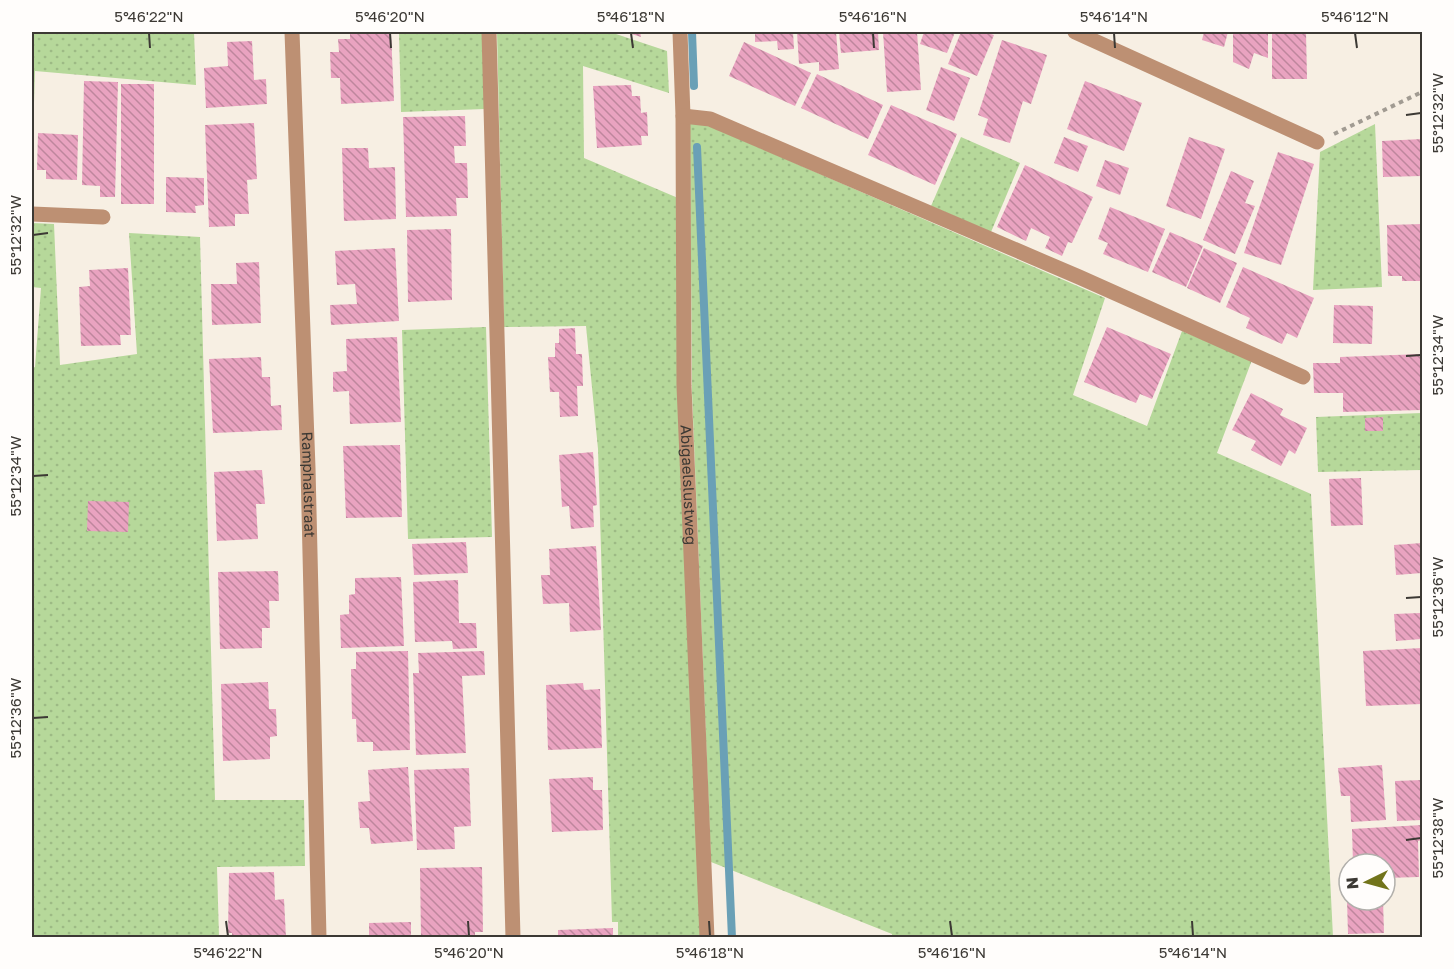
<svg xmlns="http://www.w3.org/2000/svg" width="1454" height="969" font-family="'Golos Text',sans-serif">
	<defs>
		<pattern id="grass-dots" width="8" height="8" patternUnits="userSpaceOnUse" patternTransform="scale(1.5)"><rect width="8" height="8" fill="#b6d89a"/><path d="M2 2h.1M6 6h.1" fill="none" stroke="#9dba85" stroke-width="1.8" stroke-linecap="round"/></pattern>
		<pattern id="building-back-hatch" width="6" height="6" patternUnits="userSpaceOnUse" patternTransform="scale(1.5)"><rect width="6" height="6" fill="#e9a3c0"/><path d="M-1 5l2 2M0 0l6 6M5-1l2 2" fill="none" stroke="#be869d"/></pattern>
	</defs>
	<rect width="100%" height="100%" fill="#f7efe3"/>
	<g fill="url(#grass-dots)">
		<polygon points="32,32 194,32 196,85 35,71 32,167"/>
		<polygon points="399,32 483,32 485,109 401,112"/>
		<polygon points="497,32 610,32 667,51 669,93 583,66 584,158 678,198 700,937 618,937 618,922 612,922 598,449 586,326 504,327"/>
		<polygon points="690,124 705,124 1105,298 1073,395 1147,426 1182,331 1252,360 1217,453 1311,494 1333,937 892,937 892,934 711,862 692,392"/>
		<polygon points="1375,124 1382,287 1313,290 1320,152"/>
		<polygon points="961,137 1020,163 991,232 931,206"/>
		<polygon points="32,223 54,224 60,365 137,354 129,233 200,237 215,800 304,800 305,866 217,867 219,937 32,937 32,368 35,367 41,288 32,287"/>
		<polygon points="486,327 492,537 408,539 402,330"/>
		<polygon points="1422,413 1422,470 1318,472 1316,417"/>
	</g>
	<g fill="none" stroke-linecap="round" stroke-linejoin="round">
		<g stroke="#6aa0b6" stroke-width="8">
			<polyline points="692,32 694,86"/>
			<polyline points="697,147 732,938"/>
		</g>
	</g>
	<g fill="url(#building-back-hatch)">
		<polygon points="350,32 391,32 394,101 341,104 340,78 331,78 330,52 339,52 338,39 350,39"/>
		<polygon points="625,32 640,32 641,37"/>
		<polygon points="755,32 793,32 794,49 778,50 777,41 755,42"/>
		<polygon points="797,32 836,32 839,69 819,71 819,62 799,64"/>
		<polygon points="839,32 878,32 879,50 841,53"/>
		<polygon points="883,32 917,32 921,90 887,92"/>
		<polygon points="924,32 955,32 947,53 920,44"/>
		<polygon points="961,32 985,32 994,35 977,76 948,64"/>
		<polygon points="1204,32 1228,32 1224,47 1202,40"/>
		<polygon points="1233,32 1268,32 1268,58 1254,53 1249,69 1233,62"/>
		<polygon points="1272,32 1306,32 1307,79 1272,79"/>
		<polygon points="1002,40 1047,55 1031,104 1023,101 1010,143 983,135 988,119 978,115"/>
		<polygon points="252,41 254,80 266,79 267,104 206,108 204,68 228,66 227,42"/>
		<polygon points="744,42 811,73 795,106 729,76"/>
		<polygon points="941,67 970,78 954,121 926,110"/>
		<polygon points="817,74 883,105 868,139 801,108"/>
		<polygon points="84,81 118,82 115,197 100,197 100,186 82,185"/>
		<polygon points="1085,81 1142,103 1124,151 1067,129"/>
		<rect x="121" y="84" width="33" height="120"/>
		<polygon points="631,85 632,96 640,96 641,113 647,112 648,136 641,136 642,145 597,148 593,86"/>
		<polygon points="891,105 957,134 935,185 868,155"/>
		<polygon points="465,116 466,146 454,146 455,163 467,163 468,198 456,198 457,216 406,217 403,117"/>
		<polygon points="254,123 257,179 247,180 249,214 235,214 235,226 209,227 205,125"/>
		<polygon points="38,133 78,135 77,180 46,179 46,170 37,170"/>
		<polygon points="1064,137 1088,146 1078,172 1054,163"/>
		<polygon points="1189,137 1225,149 1201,219 1166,206"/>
		<polygon points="1422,139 1422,176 1383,177 1382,141"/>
		<polygon points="342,148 368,148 369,168 395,167 396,219 344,221"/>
		<polygon points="1278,152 1314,164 1281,265 1244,253"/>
		<polygon points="1105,160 1129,168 1120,195 1096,186"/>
		<polygon points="1025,165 1093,197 1072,243 1068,242 1062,256 1045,248 1050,237 1031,228 1026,241 997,227"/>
		<polygon points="1231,171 1254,181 1245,203 1255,206 1235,254 1203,240"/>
		<polygon points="166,177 204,178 204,205 195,206 196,213 166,212"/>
		<polygon points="1110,207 1165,229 1148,272 1103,254 1108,243 1098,239"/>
		<polygon points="1422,224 1422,281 1402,281 1402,276 1388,276 1387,225"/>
		<polygon points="451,229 452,300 408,302 407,230"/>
		<polygon points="1170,232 1203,246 1186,287 1152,272"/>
		<polygon points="395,248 399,321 331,325 330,305 357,304 355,284 337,285 335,251"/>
		<polygon points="1204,248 1237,263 1220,303 1187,288"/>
		<polygon points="259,262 261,323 212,325 211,284 237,284 236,263"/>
		<polygon points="1243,267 1314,298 1297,338 1287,333 1282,344 1246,328 1250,318 1226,307"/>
		<polygon points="128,268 131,335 120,335 121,345 81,346 79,287 90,286 89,270"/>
		<polygon points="1334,305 1373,306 1372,344 1333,343"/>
		<polygon points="1107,327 1171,354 1152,399 1140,394 1136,403 1084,382"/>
		<polygon points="575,328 576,354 582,354 583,386 577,386 578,416 560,417 559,392 550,392 548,357 555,357 555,343 559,343 559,329"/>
		<polygon points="397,337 401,422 350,424 349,391 333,392 333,372 347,371 346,339"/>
		<polygon points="1422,354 1422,410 1343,412 1343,393 1314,393 1313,363 1340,363 1340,357"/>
		<polygon points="261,357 262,377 270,377 271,406 281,405 282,430 213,433 209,359"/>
		<polygon points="1251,393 1283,409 1280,415 1307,428 1295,454 1289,450 1281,466 1251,450 1256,441 1232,430"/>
		<polygon points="1383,417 1383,431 1365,431 1365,418"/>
		<polygon points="400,445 402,517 346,518 343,446"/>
		<polygon points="593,452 597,505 593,506 594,527 571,529 569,506 562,507 559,455"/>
		<polygon points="262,470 265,504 256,504 258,539 217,541 214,472"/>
		<polygon points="1361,478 1363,525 1331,526 1329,479"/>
		<polygon points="88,501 129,502 128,532 87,531"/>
		<polygon points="466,542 468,573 414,575 412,544"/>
		<polygon points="1422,543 1422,573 1396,575 1394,545"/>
		<polygon points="596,546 601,630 570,632 569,603 543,604 541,575 550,575 549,549"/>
		<polygon points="278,571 279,601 269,601 270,628 262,628 262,648 220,649 218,572"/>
		<polygon points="401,577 404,646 341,648 340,615 349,614 349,595 355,594 355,578"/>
		<polygon points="458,580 459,623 476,623 477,648 453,649 452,641 415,642 413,582"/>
		<polygon points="1420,613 1421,639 1396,641 1394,614"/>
		<polygon points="1422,648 1422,704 1366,706 1363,651"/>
		<polygon points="408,651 410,750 373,751 373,742 357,742 356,719 352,719 351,669 356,669 356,652"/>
		<polygon points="484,651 485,675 462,676 466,753 416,755 413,673 419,673 418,653"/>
		<polygon points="268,682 269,709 276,709 277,736 270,737 270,759 223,761 221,684"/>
		<polygon points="583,683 584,690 600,689 602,748 548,750 546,685"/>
		<polygon points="1382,765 1386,820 1351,822 1350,796 1341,796 1338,768"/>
		<polygon points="408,767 413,841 371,844 369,828 360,828 358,802 370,801 368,770"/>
		<polygon points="469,768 471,826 454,827 455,849 417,850 414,770"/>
		<polygon points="593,777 593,790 602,790 603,830 552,832 549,779"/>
		<polygon points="1422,780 1422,820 1397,821 1395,781"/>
		<polygon points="1422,825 1422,840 1418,841 1419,877 1385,878 1385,864 1353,864 1352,829"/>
		<polygon points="482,867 483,932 475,932 475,938 421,938 420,868"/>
		<polygon points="274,872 275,900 284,899 286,938 232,938 232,933 228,933 229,873"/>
		<polygon points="1347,900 1383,900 1384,933 1348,934"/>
		<polygon points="411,922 411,938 369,938 369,923"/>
		<polygon points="613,928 613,938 558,938 558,930"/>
	</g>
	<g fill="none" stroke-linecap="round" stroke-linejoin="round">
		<polyline stroke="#a19b92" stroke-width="4" stroke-dasharray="4.5 4.5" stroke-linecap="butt" points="1334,134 1422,92"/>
		<g stroke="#bd9073" stroke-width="15">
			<path id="s1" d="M292 32 308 468 319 938"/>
			<polyline points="489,32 513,938"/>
			<path id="s2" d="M680 32 683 116 684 386 707 938"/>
			<polyline points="1075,32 1317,142"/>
			<polyline points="683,116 710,119 1079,277 1303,377"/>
			<polyline points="32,214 103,217"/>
		</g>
	</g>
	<path fill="none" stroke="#3c3934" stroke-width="2" d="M149 33 150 48M390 33 391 48M631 33 633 48M873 33 874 48M1114 33 1115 48M1355 33 1357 48M1406 115 1421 113M33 235 48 233M1406 356 1421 355M33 476 48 475M1406 598 1421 597M33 718 48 717M1406 840 1421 838M226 921 228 936M468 921 469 936M709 921 710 936M950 921 952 936M1192 921 1193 936"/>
	<g text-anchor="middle" stroke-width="4.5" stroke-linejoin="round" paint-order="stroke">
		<g font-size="15" fill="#3c3934" stroke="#fffdfb">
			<text dy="5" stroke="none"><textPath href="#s1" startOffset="453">Ramphalstraat</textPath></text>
			<text dy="5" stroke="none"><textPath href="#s2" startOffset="453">Abigaelslustweg</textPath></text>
		</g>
	</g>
	<rect width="1454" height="969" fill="none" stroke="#fffdfb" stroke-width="66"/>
	<g transform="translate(1367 882) rotate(265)"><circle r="28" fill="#fffdfb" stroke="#b1afab" stroke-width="1.5"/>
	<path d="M0-4.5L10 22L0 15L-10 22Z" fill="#72741a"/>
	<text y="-9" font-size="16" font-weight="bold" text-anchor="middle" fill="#3c3934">N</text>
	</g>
	<rect x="33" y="33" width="1388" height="903" fill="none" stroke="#3c3934" stroke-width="2"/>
	<g font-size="15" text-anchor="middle" fill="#3c3934">
		<text x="149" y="22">5°46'22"N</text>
		<text x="390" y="22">5°46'20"N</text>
		<text x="631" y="22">5°46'18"N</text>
		<text x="873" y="22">5°46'16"N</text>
		<text x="1114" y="22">5°46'14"N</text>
		<text x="1355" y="22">5°46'12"N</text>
		<text transform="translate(1438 113) rotate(-90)" y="5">55°12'32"W</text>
		<text transform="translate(16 235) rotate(-90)" y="5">55°12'32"W</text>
		<text transform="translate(1438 355) rotate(-90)" y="5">55°12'34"W</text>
		<text transform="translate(16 476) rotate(-90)" y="5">55°12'34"W</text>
		<text transform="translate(1438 597) rotate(-90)" y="5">55°12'36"W</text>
		<text transform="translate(16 718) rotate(-90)" y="5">55°12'36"W</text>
		<text transform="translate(1438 838) rotate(-90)" y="5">55°12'38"W</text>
		<text x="228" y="958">5°46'22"N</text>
		<text x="469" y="958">5°46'20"N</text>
		<text x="710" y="958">5°46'18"N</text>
		<text x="952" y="958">5°46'16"N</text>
		<text x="1193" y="958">5°46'14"N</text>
	</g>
</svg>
